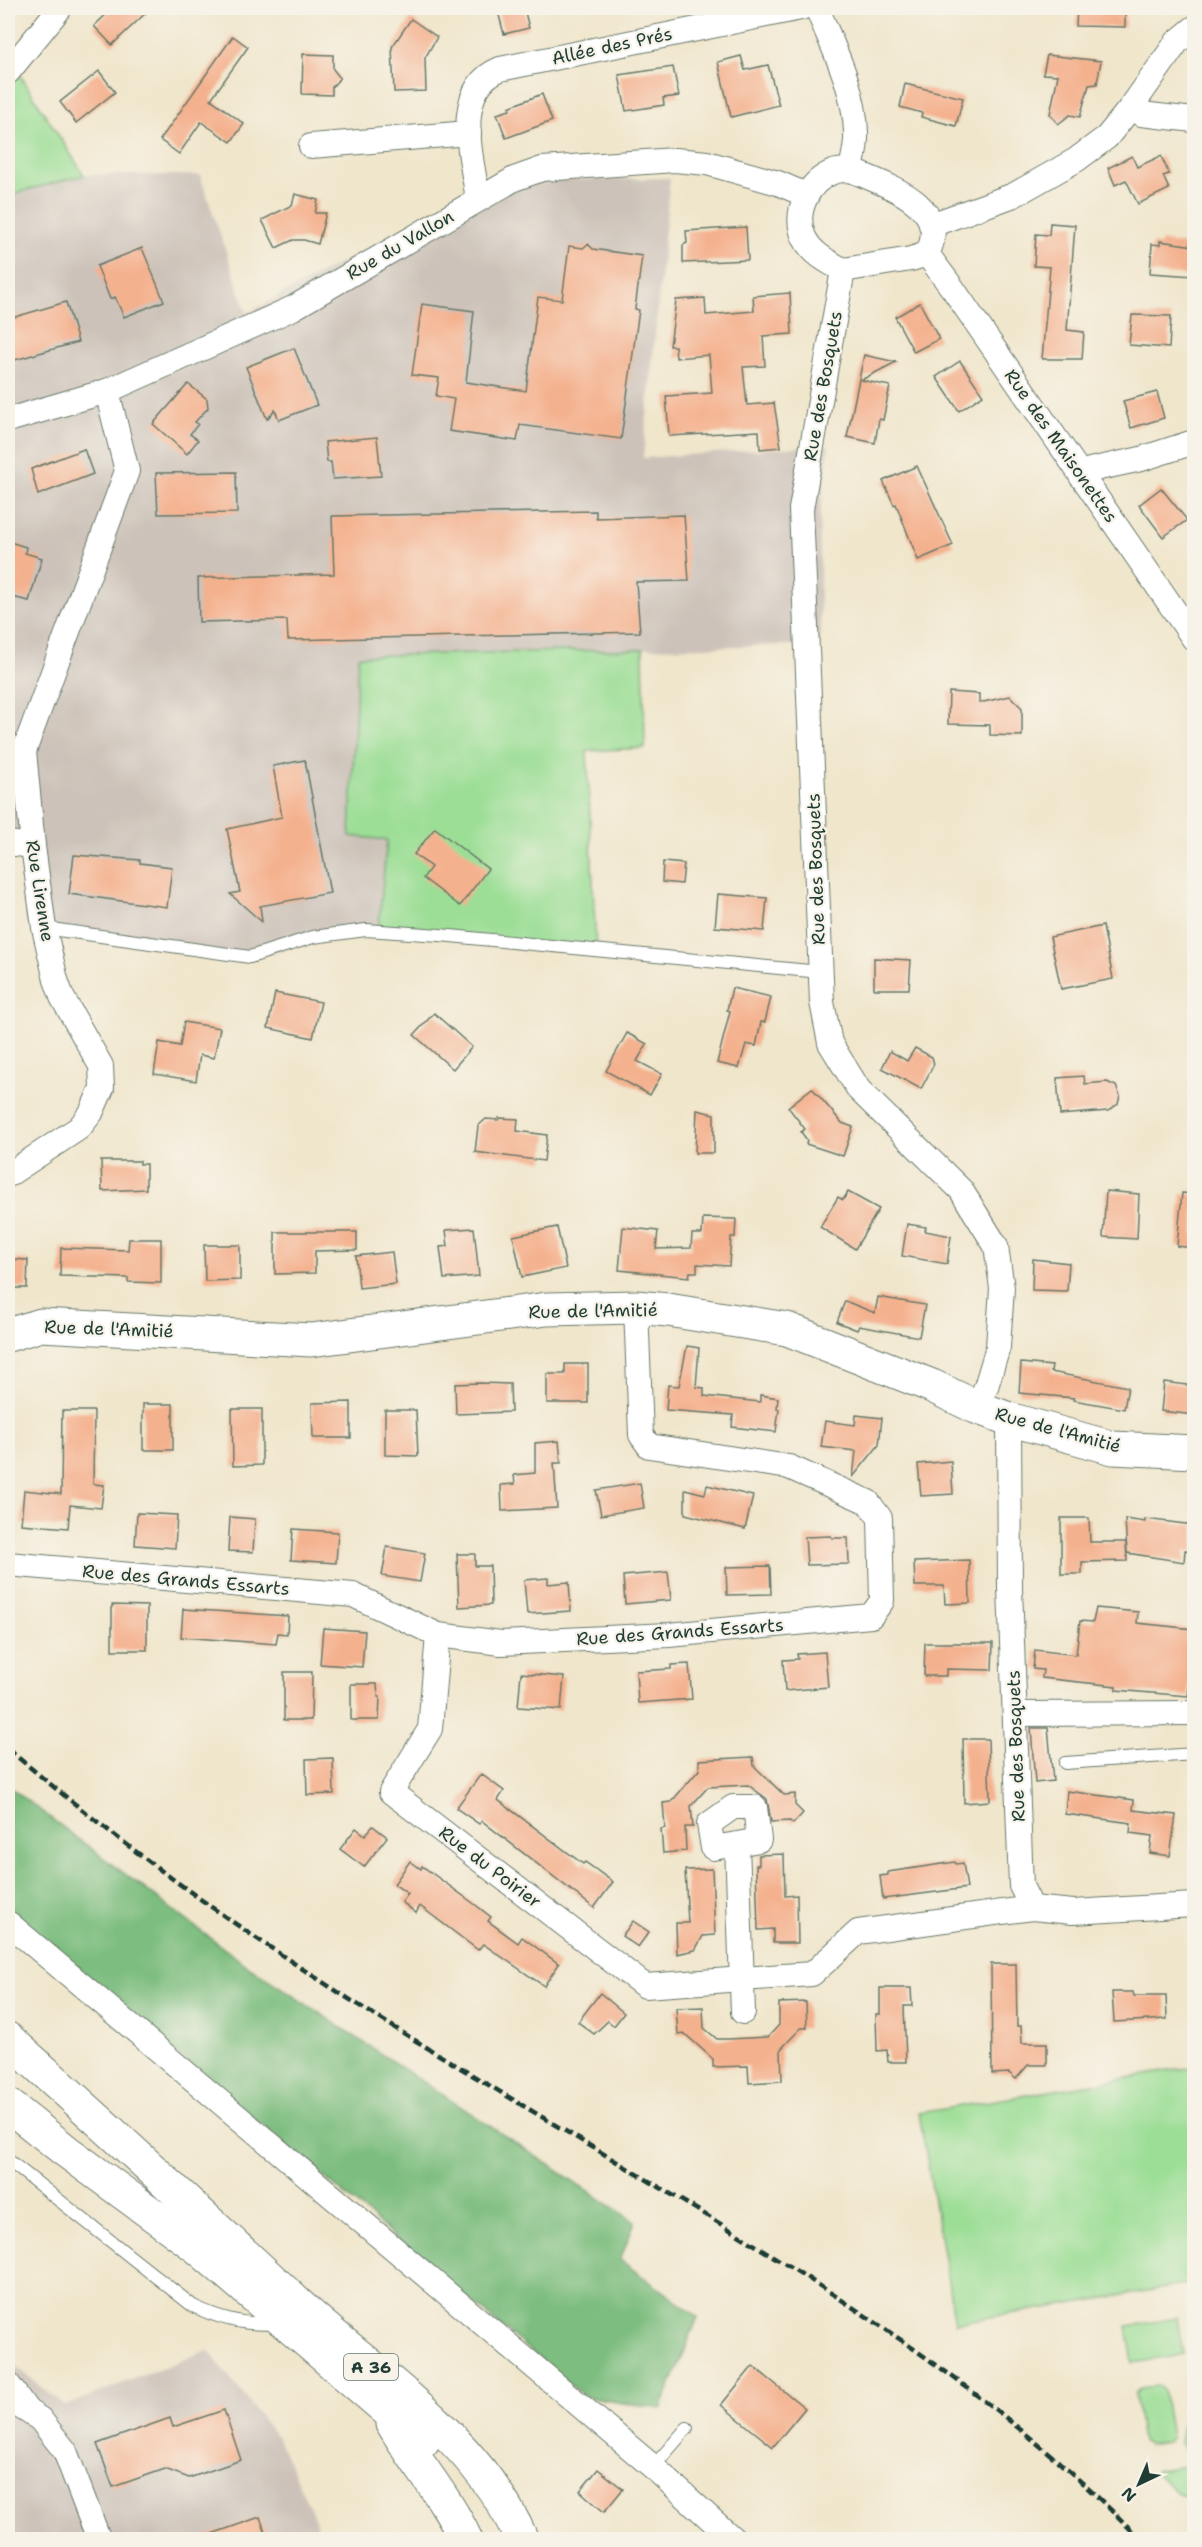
<svg xmlns="http://www.w3.org/2000/svg" width="1202" height="2547" viewBox="0 0 1202 2547" font-family="'Shantell Sans',sans-serif">
<style>
.industrial{fill:#ccc2b9}
.green{fill:#9cde96;stroke:#5e8e65;stroke-width:1.5}
.forest{fill:#7dbd7f;stroke:#4e7d5a;stroke-width:1.5}
.building{fill:#f4b18e}
.lines{fill:none;stroke-linecap:round;stroke-linejoin:round}
.lane-casing{stroke:#687869;stroke-width:14}
.street-casing{stroke:#687869;stroke-width:26}
.secondary-casing{stroke:#687869;stroke-width:35}
.highway-casing{stroke:#687869;stroke-width:35}
.lane{stroke:#fff;stroke-width:12}
.street{stroke:#fff;stroke-width:24}
.secondary{stroke:#fff;stroke-width:33}
.highway{stroke:#fff;stroke-width:33}
.rail{stroke:#1f3d34;stroke-width:4.5;stroke-dasharray:9 4.5;stroke-linecap:butt}
.labels{text-anchor:middle;dominant-baseline:central;stroke-width:4.5;stroke-linejoin:round;paint-order:stroke}
.shield{fill:#f7f3e8;stroke:#60746a;stroke-width:1.5}
.shield-label{font-size:16px;font-weight:bold;fill:#1f3d34}
.street-label{font-size:18px;fill:#1f3d34;stroke:#f7f3e8}
</style>
<rect width="100%" height="100%" fill="#f7f3e8"/>
<filter id="ink" filterUnits="userSpaceOnUse"><feTurbulence type="fractalNoise" baseFrequency=".0167" numOctaves="2"/><feDisplacementMap in="SourceGraphic" scale="12" xChannelSelector="R" yChannelSelector="G"/><feConvolveMatrix kernelMatrix="1 2 1 2 8 2 1 2 1" color-interpolation-filters="sRGB"/></filter>
<filter id="wash" filterUnits="userSpaceOnUse"><feTurbulence type="fractalNoise" baseFrequency=".008" numOctaves="4" result="noise"/><feDisplacementMap in="SourceGraphic" scale="24" xChannelSelector="R" yChannelSelector="G"/><feGaussianBlur stdDeviation="1.35" result="paint"/><feColorMatrix in="noise" values="0 0 0 0 0 0 0 0 0 0 0 0 0 0 0 0 0 1.4 0 .05"/><feComposite in="paint" operator="in"/></filter>
<g filter="url(#wash)">
<rect width="100%" height="100%" fill="#f0e6cc"/>
<!-- industrial -->
<g class="industrial">
<path d="M84,175H200L247,313L462,198L561,180L670,178L643,458L829,445L820,514V644L358,656L351,836L387,840L378,931L366,930L250,957L44,928L33,846L8,843V195Z"/>
<path d="M208,2350L278,2439L324,2539H8V2360L65,2406Z"/>
</g>
<!-- green -->
<g class="green">
<path d="M20,75L84,175L8,195V81Z"/>
<path d="M643,649L645,748L587,751L596,950L378,931L387,840L350,836L358,656Z"/>
<path d="M1194,2067V2283L955,2323L919,2113Z"/>
<path d="M1177,2318L1183,2355L1133,2363L1127,2326Z"/>
<path d="M1194,2359V2454L1186,2452L1180,2443Z"/>
<path d="M1158,2386L1163,2390L1171,2437L1167,2442L1147,2445L1142,2442L1135,2394L1140,2388Z"/>
<path d="M1194,2465V2501L1179,2493L1156,2474V2470Z"/>
</g>
<!-- forest -->
<path class="forest" d="M8,1786L242,1962L635,2222L620,2260L698,2317L661,2409L585,2397L8,1911Z"/>
<g id="blocks">
<!-- building -->
<g class="building">
<path d="M113,8H151L112,45L94,26Z"/>
<path d="M497,8H524L529,28L504,34Z"/>
<path d="M1077,8H1125V27L1076,26Z"/>
<path d="M411,19L437,37L425,58L426,91L394,92L392,47Z"/>
<path d="M233,36L248,47L211,99L244,124L231,142L201,122L179,154L160,140Z"/>
<path d="M303,54L333,55V69L340,78L332,87V95L302,94Z"/>
<path d="M1047,55L1101,61L1097,84L1089,85L1080,117L1070,115L1058,124L1050,114L1058,75L1043,74Z"/>
<path d="M741,56L745,70L768,65L779,105L731,117L718,62Z"/>
<path d="M673,67L679,96L663,98L664,105L626,111L619,75Z"/>
<path d="M99,71L115,92L76,123L60,102Z"/>
<path d="M905,84L963,98L956,126L921,117L922,113L900,107Z"/>
<path d="M542,94L552,121L506,138L497,114L510,110L509,107Z"/>
<path d="M1132,156L1137,167L1161,156L1169,174L1163,176L1169,189L1138,204L1126,180L1115,185L1108,168Z"/>
<path d="M295,194L318,200L315,213H326L318,244L304,240H293L276,248L262,220L292,205Z"/>
<path d="M1050,223L1075,225L1067,330L1084,332L1082,359H1042L1050,267L1034,266L1036,234L1049,235Z"/>
<path d="M746,227L748,260L683,263V245L687,243L686,231Z"/>
<path d="M1160,241L1194,246V276L1150,273L1152,244L1160,245Z"/>
<path d="M588,244L593,249L642,256L635,309L639,310L621,439L520,425L517,441L449,431L454,399L436,396L439,378L412,375L422,304L474,311L466,382L526,391L538,297L562,300L569,246L583,248Z"/>
<path d="M142,248L164,301L124,317L115,297L110,299L97,266Z"/>
<path d="M790,293L792,334L763,336L765,366L743,367L747,405L774,403L781,447L760,449L759,431L669,436L666,396L712,393L709,355L676,358L675,346H670L676,300L705,298L706,315L754,311L753,296Z"/>
<path d="M66,302L78,342L8,362V319Z"/>
<path d="M920,303L939,339L914,352L895,317Z"/>
<path d="M1132,315L1171,316L1169,348L1129,345Z"/>
<path d="M294,348L317,405L279,420L275,410L267,419L246,367Z"/>
<path d="M864,355L896,362L861,380L890,386L883,420L879,419L875,443L847,437Z"/>
<path d="M960,361L983,395L959,411L936,377Z"/>
<path d="M188,384L207,399L208,408L195,422L198,424L190,434L198,440L187,454L153,424Z"/>
<path d="M1157,392L1164,418L1131,428L1123,401Z"/>
<path d="M377,437L381,476L333,479L331,462H327L325,442Z"/>
<path d="M84,449L93,474L38,495L31,469Z"/>
<path d="M917,466L953,545L918,560L896,504L894,505L883,481Z"/>
<path d="M236,472L237,513L158,514L156,473Z"/>
<path d="M1161,488L1187,520L1163,537L1139,505Z"/>
<path d="M596,511V518L684,515L689,581L636,582L640,632L288,640L287,620L199,622L198,578L334,574L332,516Z"/>
<path d="M10,542L26,547L25,553L42,558L29,601L8,596V548Z"/>
<path d="M949,692L979,694V703L1010,696L1022,708V736L990,735V725L948,724Z"/>
<path d="M305,760L330,893L260,906L262,922L230,894L240,892L227,829L282,817L273,766Z"/>
<path d="M435,828L488,869L460,906L423,878L431,867L414,854Z"/>
<path d="M74,855L140,860V863L172,867L167,907L69,894Z"/>
<path d="M663,862L684,864L682,884L662,882Z"/>
<path d="M718,894L767,898L764,931L715,927Z"/>
<path d="M1103,926L1113,979L1061,989L1050,937Z"/>
<path d="M874,958L911,960L909,989H874Z"/>
<path d="M732,988L771,997L765,1022H761L756,1046L746,1044L739,1068L717,1063L730,1011L727,1010Z"/>
<path d="M275,993L321,1002L313,1038L268,1028Z"/>
<path d="M434,1013L472,1047L453,1069L414,1035Z"/>
<path d="M184,1022L220,1028L214,1058L200,1055L196,1081L154,1074L159,1042L180,1046Z"/>
<path d="M627,1033L647,1044L637,1061L662,1074L650,1095L606,1071Z"/>
<path d="M915,1048L932,1057L934,1064L921,1089L882,1068L890,1051L907,1061Z"/>
<path d="M1084,1076L1085,1084L1107,1082L1116,1086L1120,1096L1118,1104L1108,1111L1060,1115L1057,1078Z"/>
<path d="M812,1088L842,1123L853,1127L843,1156L806,1144L807,1140L801,1132L805,1129L788,1107Z"/>
<path d="M697,1110L714,1114V1153H695Z"/>
<path d="M499,1118L518,1119L517,1131L547,1135L544,1161L475,1152L478,1126L486,1119L499,1120Z"/>
<path d="M101,1161H140V1164H146V1189L102,1191Z"/>
<path d="M1106,1191L1139,1194L1137,1239L1103,1237Z"/>
<path d="M848,1192L879,1209L855,1249L820,1227L838,1197L843,1200Z"/>
<path d="M1182,1193L1194,1194V1248L1177,1246Z"/>
<path d="M703,1218L736,1219L735,1237H731L729,1266L697,1264V1272H690L689,1277L619,1270L623,1227L658,1231L656,1249L691,1248L692,1234H702Z"/>
<path d="M907,1224L926,1227L925,1231L951,1236L947,1264L902,1256Z"/>
<path d="M557,1227L566,1268L522,1277L513,1236Z"/>
<path d="M474,1228L479,1276L444,1279L440,1247L448,1246L446,1230Z"/>
<path d="M275,1232H357V1250L315,1251V1273L275,1274Z"/>
<path d="M129,1239H161V1283L128,1282V1278L60,1276L61,1248L128,1250Z"/>
<path d="M204,1245H240V1280L205,1281Z"/>
<path d="M392,1252L396,1284L359,1288L356,1256Z"/>
<path d="M8,1259L28,1260L27,1288H8Z"/>
<path d="M1033,1259L1069,1263L1067,1291L1032,1290Z"/>
<path d="M878,1297L925,1305L919,1337L859,1326L857,1330L837,1322L845,1301L875,1313Z"/>
<path d="M687,1346L699,1348L696,1387L704,1388V1396L760,1402V1395L778,1398L777,1409H779L776,1432L732,1427L733,1415L666,1410L668,1385L679,1386Z"/>
<path d="M1021,1363L1052,1366L1051,1372L1128,1387L1124,1409L1073,1400L1074,1398L1019,1393Z"/>
<path d="M565,1364H588V1403H547V1374H565Z"/>
<path d="M1164,1382L1194,1386V1415L1161,1411Z"/>
<path d="M480,1383L510,1384L511,1412L456,1414L455,1384Z"/>
<path d="M351,1402V1438H313L312,1403Z"/>
<rect x="143" y="1404" width="30" height="46"/>
<path d="M232,1409H262V1465L233,1466Z"/>
<path d="M385,1410H416L418,1456L385,1455Z"/>
<path d="M62,1411H94L93,1484L104,1485L101,1508L70,1505L68,1528L21,1524L24,1490L61,1494Z"/>
<path d="M856,1415L882,1418L879,1445L853,1477L856,1451L821,1447L825,1421L855,1425Z"/>
<path d="M559,1441L561,1463H554L557,1508L502,1511L501,1485L515,1484L514,1475L535,1473V1443Z"/>
<path d="M951,1461L953,1494L921,1496L918,1464Z"/>
<path d="M640,1483L644,1508L601,1515L596,1490Z"/>
<path d="M707,1485L753,1496L745,1529L685,1514V1489L705,1494Z"/>
<path d="M137,1513L177,1515L175,1548L135,1545Z"/>
<path d="M230,1517L255,1519L253,1552L228,1551Z"/>
<path d="M1061,1518H1089L1090,1542H1126L1127,1561L1082,1562V1574H1061Z"/>
<path d="M1125,1519L1145,1522V1519L1194,1525V1551L1185,1550L1184,1562L1127,1553Z"/>
<path d="M293,1529L338,1532L336,1563L291,1560Z"/>
<path d="M831,1536L832,1538H848L849,1564L807,1565L805,1537Z"/>
<path d="M387,1547L425,1553L420,1582L382,1576Z"/>
<path d="M457,1554H475V1566H490L491,1605L459,1607Z"/>
<path d="M969,1560L970,1603L945,1604L944,1586H915L914,1562Z"/>
<path d="M770,1566L771,1594L727,1595L726,1567Z"/>
<path d="M668,1572L671,1600L625,1604L623,1576Z"/>
<path d="M548,1578V1584L569,1582L571,1611L527,1614L524,1580Z"/>
<path d="M112,1605L147,1606V1650H112Z"/>
<path d="M1096,1608L1138,1612L1137,1623L1194,1629V1670H1191L1188,1696L1116,1690V1686L1042,1678L1043,1670L1033,1669L1035,1650L1076,1655L1080,1621L1093,1622Z"/>
<path d="M183,1609L288,1616L287,1634L278,1633L276,1644L181,1637Z"/>
<path d="M323,1628L365,1631L362,1667L320,1664Z"/>
<path d="M925,1643H993L992,1670L946,1669V1676H924Z"/>
<path d="M825,1652L828,1687L785,1691L783,1660L798,1659L797,1654Z"/>
<path d="M689,1664L692,1699L638,1703L636,1671L671,1669V1665Z"/>
<path d="M284,1672H312L311,1720H284Z"/>
<path d="M521,1673L564,1677L561,1710L518,1707Z"/>
<path d="M351,1684H377L378,1697H380L379,1720H351Z"/>
<path d="M1031,1728H1048L1053,1781L1035,1783Z"/>
<path d="M963,1739H988L990,1801L964,1803Z"/>
<path d="M753,1757L754,1766L784,1795L795,1794V1805L803,1813L793,1824L790,1821L771,1822L767,1799L748,1785L708,1787L691,1806L693,1827H685L686,1851L663,1853L661,1829L665,1828L663,1803L671,1802L699,1770V1760Z"/>
<path d="M333,1758L334,1794L307,1795L306,1759Z"/>
<path d="M481,1774L504,1791L498,1800L583,1864L585,1862L613,1882L594,1908L482,1821L479,1824L456,1808Z"/>
<path d="M1067,1791L1134,1800L1133,1810L1176,1815L1170,1856L1150,1853L1152,1836L1130,1833L1131,1823L1065,1814Z"/>
<path d="M373,1826L387,1837L364,1867L340,1849L356,1828L365,1835Z"/>
<path d="M784,1854L785,1896L797,1895L798,1943H773V1929L758,1930L756,1865H759V1855Z"/>
<path d="M410,1861L421,1869L422,1866L473,1903L491,1917L488,1921L518,1943L522,1937L559,1964L544,1986L483,1944L478,1950L420,1906L416,1913L402,1902L408,1894L394,1884Z"/>
<path d="M955,1862L956,1864L963,1863L967,1888L883,1899L880,1876L888,1875V1872Z"/>
<path d="M712,1869L715,1935L703,1936L695,1950L677,1954L676,1923H688L685,1870Z"/>
<path d="M633,1921L649,1932L638,1947L622,1936Z"/>
<path d="M991,1964H1016L1017,2026H1021L1022,2043H1047V2065H1028L1016,2079L1009,2073L992,2074Z"/>
<path d="M880,1988H911L912,2006H904L906,2062H888L887,2050L877,2051L876,2014H880Z"/>
<path d="M1112,1992H1133L1134,1996H1166L1167,2019L1114,2022Z"/>
<path d="M600,1993L624,2013L614,2026L608,2021L594,2034L578,2022Z"/>
<path d="M806,2002L807,2028H801L781,2049L782,2081L749,2083L748,2066L713,2067V2059L685,2034L678,2035L676,2008L703,2007L704,2028L717,2039H728L768,2037L779,2025V2003Z"/>
<path d="M753,2366L805,2408L773,2447L721,2405Z"/>
<path d="M224,2410L241,2460L189,2478L165,2469L113,2487L97,2444L170,2418L173,2427Z"/>
<path d="M598,2469L623,2489L604,2512L580,2491Z"/>
<path d="M260,2517L268,2540H203V2537Z"/>
</g>
</g>
</g>
<g filter="url(#ink)">
<use href="#blocks" fill-opacity="0" stroke="#687869" stroke-width="1.5"/>
<g class="lines">
<defs>
<g id="lane">
<path d="M44,928L250,957L313,937L366,930L440,935L820,972"/>
<path d="M1065,1763L1194,1754"/>
<path d="M8,2160L193,2306C220,2319 247,2326 276,2323"/>
<path d="M8,2374L32,2407"/>
<path d="M653,2467L687,2428"/>
</g>
<g id="street">
<path d="M817,8C833,48 855,88 856,133C857,145 853,158 851,170"/>
<path d="M8,72L60,8"/>
<path d="M1132,106L1141,114L1194,120"/>
<path d="M311,146L469,133"/>
<path d="M851,170C885,185 953,205 927,254L911,259L843,270C828,262 811,253 804,237C793,213 808,181 833,172C838,170 846,170 851,170Z"/>
<path d="M478,199C472,159 451,89 500,69L801,8"/>
<path d="M931,225L1014,195L1076,160L1107,137L1132,106L1177,42L1194,28"/>
<path d="M927,254L953,289L1194,639"/>
<path d="M843,270L801,509L822,1002L830,1043L859,1090L961,1190L996,1246L1002,1288L998,1347L986,1387L976,1407"/>
<path d="M8,420L107,391L293,308L514,179L542,169L675,160L707,163L778,183L806,195"/>
<path d="M1081,476L1090,470L1141,459L1194,442"/>
<path d="M8,843L33,846"/>
<path d="M8,1175L79,1128L91,1113L102,1088L101,1066L62,997L56,980L44,928L33,846L24,751L127,471L107,391"/>
<path d="M1009,1419L1010,1588L1021,1886L1032,1908L1073,1912L1194,1905"/>
<path d="M8,1564L353,1595L438,1635L501,1643L669,1635L871,1616L882,1601L880,1518L868,1502L789,1467L649,1446L641,1435L636,1307"/>
<path d="M438,1635L430,1729L391,1792L645,1986L812,1974L858,1932L1032,1908"/>
<path d="M1016,1714L1194,1713"/>
<path d="M737,1844L713,1848L709,1824L733,1807H755L759,1840L737,1844L743,2012"/>
<path d="M8,1923L653,2467L734,2540"/>
<path d="M8,2399L40,2419L65,2451L99,2540"/>
</g>
<path id="secondary" d="M8,1335L41,1325L311,1340L547,1309L636,1307L668,1310L787,1329L932,1386L976,1407L1009,1419L1113,1448L1194,1452"/>
<g id="highway">
<path d="M8,2039C106,2126 202,2215 299,2305C378,2377 478,2438 522,2540"/>
<path d="M8,2105L66,2151L197,2247L423,2441"/>
<path d="M393,2424C416,2464 447,2498 466,2540"/>
</g>
</defs>
<!-- lane casing -->
<use href="#lane" class="lane-casing"/>
<!-- street casing -->
<use href="#street" class="street-casing"/>
<!-- secondary casing -->
<use href="#secondary" class="secondary-casing"/>
<!-- highway casing -->
<use href="#highway" class="highway-casing"/>
<!-- lane -->
<use href="#lane" class="lane"/>
<!-- street -->
<use href="#street" class="street"/>
<!-- secondary -->
<use href="#secondary" class="secondary"/>
<!-- highway -->
<use href="#highway" class="highway"/>
<!-- rail -->
<path class="rail" d="M8,1749C97,1824 189,1894 286,1958C373,2016 462,2069 552,2123C758,2247 972,2365 1141,2540"/>
</g>
</g>
<g class="labels">
<!-- shield labels -->
<rect class="shield" x="344" y="2354" width="54" height="26" rx="4.5"/>
<g class="shield-label">
<text x="371" y="2367">A 36</text>
</g>
<!-- street labels -->
<g class="street-label">
<text transform="translate(612 46) rotate(-12)">Allée des Prés</text>
<text transform="translate(400 245) rotate(-30)">Rue du Vallon</text>
<text transform="translate(823 386) rotate(-80)">Rue des Bosquets</text>
<text transform="translate(1061 446) rotate(55)">Rue des Maisonettes</text>
<text transform="translate(816 869) rotate(-92)">Rue des Bosquets</text>
<text transform="translate(40 891) rotate(81)">Rue Lirenne</text>
<text transform="translate(593 1311) rotate(-1)">Rue de l'Amitié</text>
<text transform="translate(109 1329) rotate(2)">Rue de l'Amitié</text>
<text transform="translate(1058 1430) rotate(15)">Rue de l'Amitié</text>
<text transform="translate(186 1580) rotate(5)">Rue des Grands Essarts</text>
<text transform="translate(680 1632) rotate(-4)">Rue des Grands Essarts</text>
<text transform="translate(1016 1746) rotate(-92)">Rue des Bosquets</text>
<text transform="translate(490 1867) rotate(37)">Rue du Poirier</text>
</g>
</g>
<!-- margin -->
<rect width="1202" height="2547" fill="none" stroke="#f7f3e8" stroke-width="30"/>
<!-- north arrow -->
<g transform="translate(1139 2484) rotate(224)" stroke="#f7f3e8" stroke-width="4.5" paint-order="stroke">
<path d="M0-4.5L10 22L0 15L-10 22Z" fill="#1f3d34"/>
<text y="-9" font-size="16" font-weight="bold" text-anchor="middle" fill="#1f3d34">N</text>
</g>
</svg>
